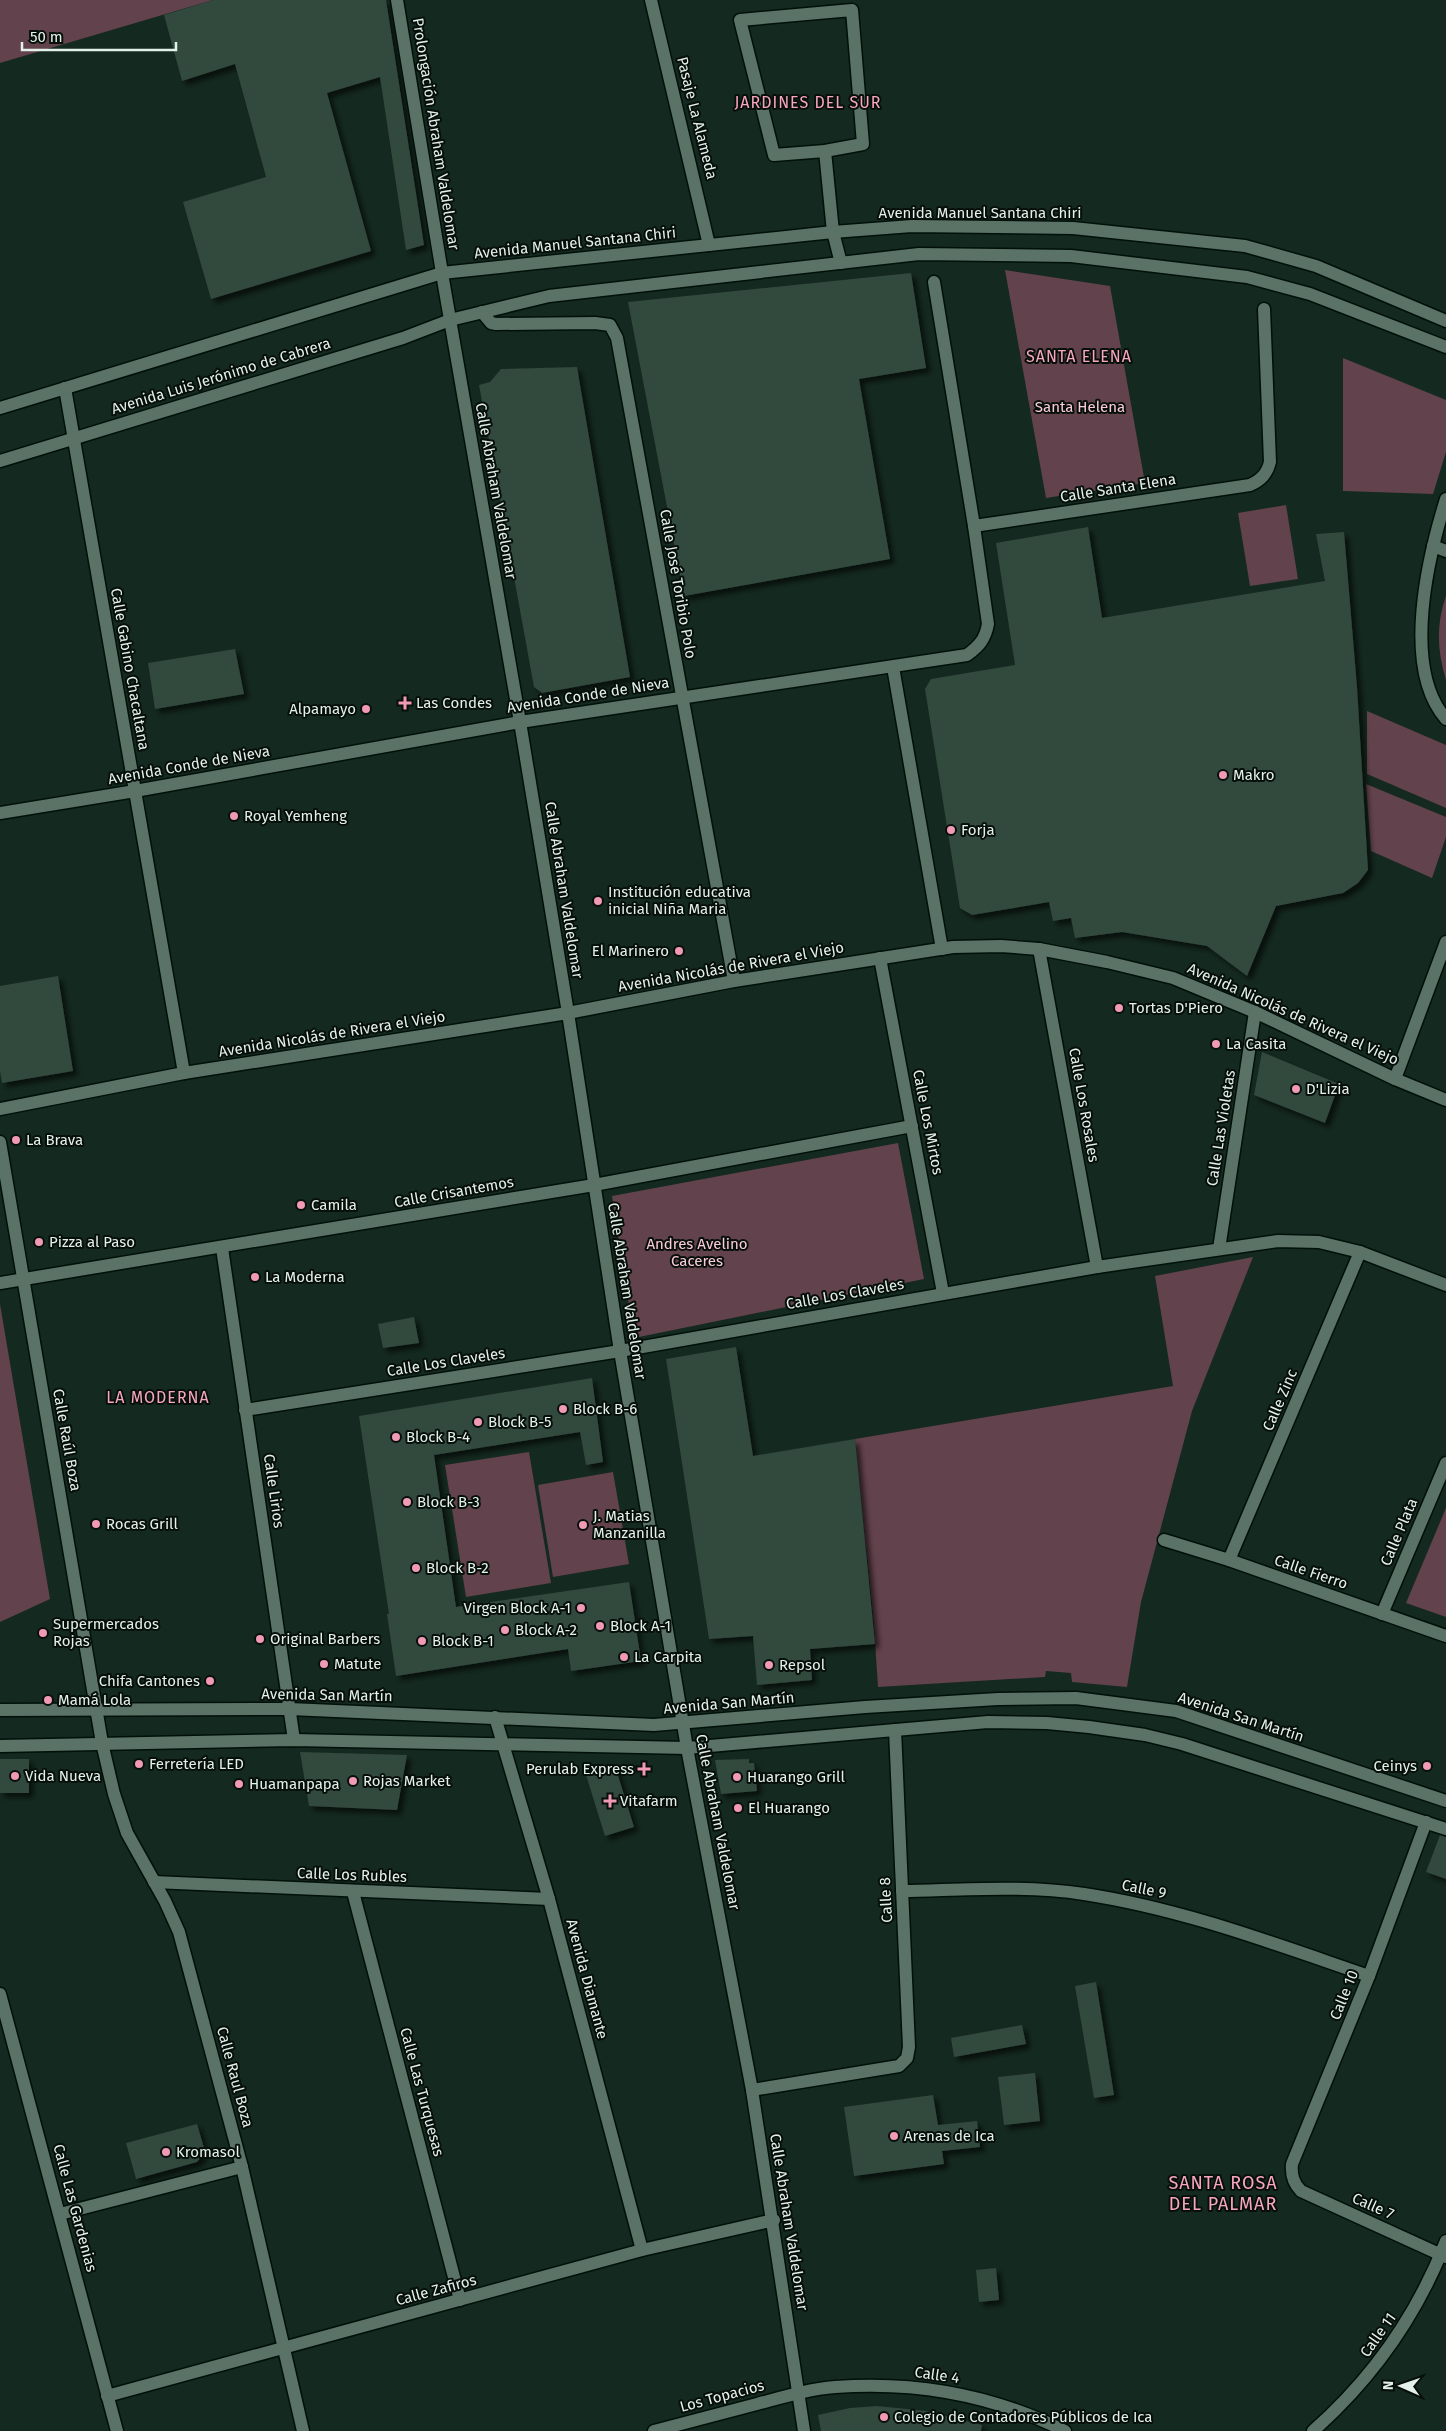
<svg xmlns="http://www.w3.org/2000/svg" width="1446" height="2431" viewBox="0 0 1446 2431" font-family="'Fira Sans',sans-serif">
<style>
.green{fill:#62424c}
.building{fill:#33483d;filter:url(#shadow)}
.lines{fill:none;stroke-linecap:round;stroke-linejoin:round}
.street-casing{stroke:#011109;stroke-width:15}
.secondary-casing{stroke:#011109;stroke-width:15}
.street{stroke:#5b7266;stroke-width:12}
.secondary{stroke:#5b7266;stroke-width:12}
.poi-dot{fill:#f09ab4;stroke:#070f0b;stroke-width:2}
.labels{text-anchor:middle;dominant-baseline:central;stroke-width:4;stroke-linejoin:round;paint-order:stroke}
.street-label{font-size:15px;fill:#e4f1ea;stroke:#070f0b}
.park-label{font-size:15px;fill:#fccbd9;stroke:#070f0b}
.poi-label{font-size:15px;fill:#e4f1ea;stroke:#070f0b;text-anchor:start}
.neighbourhood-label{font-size:16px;letter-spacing:1px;fill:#f8a6bf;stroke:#070f0b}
.quarter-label{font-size:18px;letter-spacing:1px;fill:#f8a6bf;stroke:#070f0b}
</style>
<defs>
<filter id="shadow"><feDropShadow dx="4.5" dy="4.5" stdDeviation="2.5" flood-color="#0009"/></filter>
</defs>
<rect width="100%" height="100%" fill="#14291f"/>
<!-- green -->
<g class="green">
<path d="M0,0H213L0,63Z"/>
<path d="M1005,270L1110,286L1145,483L1046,498Z"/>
<path d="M1343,358L1446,400V452L1433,494L1343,491Z"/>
<path d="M1286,505L1298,579L1250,586L1238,513Z"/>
<path d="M1446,596V680C1437,651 1436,624 1446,596Z"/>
<path d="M1367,711L1446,745V808L1367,774Z"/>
<path d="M1366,784L1446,817V837L1432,878L1371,851Z"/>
<path d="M898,1143L924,1279L634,1338L612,1196Z"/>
<path d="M1253,1257L1192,1411L1141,1602L1127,1687L1072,1682L1071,1673L1046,1671L1045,1677L878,1687L874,1626L855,1439L1173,1386L1155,1276Z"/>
<path d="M0,1304L50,1599L0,1622Z"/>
<path d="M529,1452L551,1583L466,1597L445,1465Z"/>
<path d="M613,1472L629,1564L553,1577L538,1485Z"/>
<path d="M1446,1508V1617L1406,1603Z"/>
</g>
<!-- building -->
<g class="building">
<path d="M213,0H386L424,245L406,250L380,77L327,93L371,251L211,299L183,202L266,177L235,64L182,81L164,15Z"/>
<path d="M911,273L926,368L859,379L890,559L684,596L628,302Z"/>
<path d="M577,367L630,677L542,693L534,687L479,385L490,382L501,369Z"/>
<path d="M1088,527L1102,618L1325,581L1316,534L1344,532L1357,687L1368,870L1358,883L1343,893L1276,906L1247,976L1207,946L1122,932L1075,938L1071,918L1053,921L1049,902L972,915L960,908L925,689L931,679L1015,665L996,543Z"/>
<path d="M235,649L244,694L155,709L148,663Z"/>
<path d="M58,976L73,1071L2,1083L0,1071V986Z"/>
<path d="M1262,1052L1339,1084L1325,1123L1254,1095Z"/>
<path d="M414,1317L419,1343L383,1348L378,1324Z"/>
<path d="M736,1347L753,1456L855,1439L875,1644L810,1649L812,1680L757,1685L753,1636L709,1639L666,1359Z"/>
<path d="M592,1378L603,1462L586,1465L580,1432L434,1455L456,1607L629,1582L641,1661L571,1671L568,1649L396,1676L387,1614H389L359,1416Z"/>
<path d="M300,1752L407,1755L397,1810L309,1806Z"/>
<rect x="0" y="1759" width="29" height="34"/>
<path d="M749,1759V1763H754L757,1791L721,1794L715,1760Z"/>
<path d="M615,1766L634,1827L605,1836L586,1775Z"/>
<path d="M1440,1835L1446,1837V1879L1426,1872Z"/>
<path d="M1096,1982L1114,2095L1094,2098L1075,1986Z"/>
<path d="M1022,2025L1026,2044L954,2057L951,2038Z"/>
<path d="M1035,2073L1040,2121L1004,2125L998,2077Z"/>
<path d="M933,2095L938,2125L977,2121L980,2147L942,2151L944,2164L854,2176L844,2107Z"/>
<path d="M197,2124L204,2148L202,2156L197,2162L136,2179L126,2143Z"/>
<path d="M996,2268L999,2300L979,2302L976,2270Z"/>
<path d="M877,2406L926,2411L982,2425L981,2431H821L818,2415L850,2408Z"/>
</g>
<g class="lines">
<defs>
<g id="street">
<path d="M397,0L444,285L520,722L568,1013L620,1351L687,1748L752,2090L804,2431"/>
<path d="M651,0L709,245"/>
<path d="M852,10L863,144L825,151L774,155L740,20Z"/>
<path d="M825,151L833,232L841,263"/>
<path d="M482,312L491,323L496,324L595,323L610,325L617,338L734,981"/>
<path d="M65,388L184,1073"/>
<path d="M1446,499C1428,557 1401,668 1446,719"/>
<path d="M974,526L1250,485C1261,480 1267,474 1270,462L1264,309"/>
<path d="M1433,546L1446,551"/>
<path d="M893,667L942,949"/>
<path d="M0,813L135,791L520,722L967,655C979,646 985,640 988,624L974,526L934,282"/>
<path d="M1039,949L1097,1267"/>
<path d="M880,958L943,1293"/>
<path d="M1395,1079L1446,942"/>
<path d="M0,1109L184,1073L568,1013L734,981L953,947L1001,946L1039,949L1107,962L1173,978L1255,1012L1395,1079L1446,1100"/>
<path d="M0,1142L102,1743L114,1794L127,1833L165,1901L179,1932L242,2167L303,2431"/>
<path d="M222,1248L294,1740"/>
<path d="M1219,1249L1255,1012"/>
<path d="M0,1283L594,1185L912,1126"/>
<path d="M245,1410L620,1351L1097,1267L1278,1241L1319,1242L1360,1252L1446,1285"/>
<path d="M1164,1540L1229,1560L1446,1636"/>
<path d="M1229,1560L1360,1252"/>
<path d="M1382,1614L1446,1463"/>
<path d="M495,1717L549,1899L642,2250"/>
<path d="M1426,1822L1369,1976L1292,2164C1291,2175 1293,2183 1301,2191L1446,2257"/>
<path d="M154,1882L549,1899"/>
<path d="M902,1891C962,1890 1025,1885 1084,1894C1183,1909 1275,1944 1369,1976"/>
<path d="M353,1892L460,2300"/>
<path d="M0,1994L117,2431"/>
<path d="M752,2090L899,2066L907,2058L909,2047L895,1730"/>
<path d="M60,2214L242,2167"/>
<path d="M107,2396L642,2250L774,2220"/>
<path d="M654,2431C688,2422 723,2413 757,2404C783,2397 809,2389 835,2387C915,2381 993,2395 1065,2431"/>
<path d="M1313,2431C1372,2379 1417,2315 1446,2241"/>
</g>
<g id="secondary">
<path d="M0,408L442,273L833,232L912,226L1073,228L1245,246L1316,266L1446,321"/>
<path d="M0,461L403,338L450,320L549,296L919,254L1071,256L1247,277L1310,294L1446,347"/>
<path d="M0,1710L290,1709L654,1725L865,1707L998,1699L1076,1698L1176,1711L1446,1801"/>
<path d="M0,1746L294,1740L687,1748L988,1722L1047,1723L1089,1727L1145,1735L1182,1744L1446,1829"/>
</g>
</defs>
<!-- street casing -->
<use href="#street" class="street-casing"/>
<!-- secondary casing -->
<use href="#secondary" class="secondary-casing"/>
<!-- street -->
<use href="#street" class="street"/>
<!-- secondary -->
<use href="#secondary" class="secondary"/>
</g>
<!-- markers -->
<g class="poi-dot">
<path d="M402.5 695.5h5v5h5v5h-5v5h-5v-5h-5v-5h5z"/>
<circle cx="366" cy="709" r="5"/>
<circle cx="1223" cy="775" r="5"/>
<circle cx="234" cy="816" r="5"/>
<circle cx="951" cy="830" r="5"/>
<circle cx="598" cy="901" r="5"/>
<circle cx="679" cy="951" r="5"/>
<circle cx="1119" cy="1008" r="5"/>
<circle cx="1216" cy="1044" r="5"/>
<circle cx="1296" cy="1089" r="5"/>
<circle cx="16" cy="1140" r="5"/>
<circle cx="301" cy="1205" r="5"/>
<circle cx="39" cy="1242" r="5"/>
<circle cx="255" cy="1277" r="5"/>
<circle cx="563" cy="1409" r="5"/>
<circle cx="478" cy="1422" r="5"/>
<circle cx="396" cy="1437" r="5"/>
<circle cx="407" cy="1502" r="5"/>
<circle cx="96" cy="1524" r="5"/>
<circle cx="583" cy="1525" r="5"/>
<circle cx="416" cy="1568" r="5"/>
<circle cx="581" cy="1608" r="5"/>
<circle cx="600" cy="1626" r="5"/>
<circle cx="505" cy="1630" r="5"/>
<circle cx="43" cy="1633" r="5"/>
<circle cx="260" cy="1639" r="5"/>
<circle cx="422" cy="1641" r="5"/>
<circle cx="624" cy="1657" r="5"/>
<circle cx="324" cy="1664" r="5"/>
<circle cx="769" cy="1665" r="5"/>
<circle cx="210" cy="1681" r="5"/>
<circle cx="48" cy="1700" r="5"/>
<circle cx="139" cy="1764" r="5"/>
<circle cx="1427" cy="1766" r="5"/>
<path d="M641.5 1761.5h5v5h5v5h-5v5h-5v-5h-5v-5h5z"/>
<circle cx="15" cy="1776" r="5"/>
<circle cx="737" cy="1777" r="5"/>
<circle cx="353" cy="1781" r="5"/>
<circle cx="239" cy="1784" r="5"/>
<path d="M607.5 1793.5h5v5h5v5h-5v5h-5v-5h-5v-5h5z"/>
<circle cx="738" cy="1808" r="5"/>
<circle cx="894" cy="2136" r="5"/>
<circle cx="166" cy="2152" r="5"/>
<circle cx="884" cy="2417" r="5"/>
</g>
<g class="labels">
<!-- street labels -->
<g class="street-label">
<text transform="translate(697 118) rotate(76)">Pasaje La Alameda</text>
<text transform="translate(436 134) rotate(81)">Prolongación Abraham Valdelomar</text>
<text x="980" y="213">Avenida Manuel Santana Chiri</text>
<text transform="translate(575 243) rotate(-6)">Avenida Manuel Santana Chiri</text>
<text transform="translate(221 376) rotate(-17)">Avenida Luis Jerónimo de Cabrera</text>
<text transform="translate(1118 488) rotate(-9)">Calle Santa Elena</text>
<text transform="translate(496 491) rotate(80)">Calle Abraham Valdelomar</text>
<text transform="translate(678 584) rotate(80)">Calle José Toribio Polo</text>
<text transform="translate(130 669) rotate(80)">Calle Gabino Chacaltana</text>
<text transform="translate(588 695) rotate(-9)">Avenida Conde de Nieva</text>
<text transform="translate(189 765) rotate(-10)">Avenida Conde de Nieva</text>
<text transform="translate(564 890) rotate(81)">Calle Abraham Valdelomar</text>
<text transform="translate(731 967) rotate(-10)">Avenida Nicolás de Rivera el Viejo</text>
<text transform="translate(1293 1014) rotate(24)">Avenida Nicolás de Rivera el Viejo</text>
<text transform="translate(332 1034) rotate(-9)">Avenida Nicolás de Rivera el Viejo</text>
<text transform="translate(1084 1105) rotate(80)">Calle Los Rosales</text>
<text transform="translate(928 1122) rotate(79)">Calle Los Mirtos</text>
<text transform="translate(1221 1128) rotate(-81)">Calle Las Violetas</text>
<text transform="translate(454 1192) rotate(-10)">Calle Crisantemos</text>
<text transform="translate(627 1291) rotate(81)">Calle Abraham Valdelomar</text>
<text transform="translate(845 1294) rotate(-10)">Calle Los Claveles</text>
<text transform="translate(446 1362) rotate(-9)">Calle Los Claveles</text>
<text transform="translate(1280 1400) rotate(-67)">Calle Zinc</text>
<text transform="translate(67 1440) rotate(80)">Calle Raúl Boza</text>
<text transform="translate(274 1491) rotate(82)">Calle Lirios</text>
<text transform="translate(1399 1532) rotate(-67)">Calle Plata</text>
<text transform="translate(1311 1572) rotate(19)">Calle Fierro</text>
<text transform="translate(327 1695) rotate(1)">Avenida San Martín</text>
<text transform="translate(729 1703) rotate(-5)">Avenida San Martín</text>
<text transform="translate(1241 1717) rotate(18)">Avenida San Martín</text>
<text transform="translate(718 1822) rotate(79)">Calle Abraham Valdelomar</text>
<text transform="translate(352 1875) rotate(2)">Calle Los Rubles</text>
<text transform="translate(1144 1889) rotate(11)">Calle 9</text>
<text transform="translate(886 1900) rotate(-93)">Calle 8</text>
<text transform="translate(587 1979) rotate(75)">Avenida Diamante</text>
<text transform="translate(1344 1995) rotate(-68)">Calle 10</text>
<text transform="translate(235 2077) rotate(75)">Calle Raul Boza</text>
<text transform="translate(422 2092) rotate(75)">Calle Las Turquesas</text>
<text transform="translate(1373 2206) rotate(24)">Calle 7</text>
<text transform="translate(75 2208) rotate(75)">Calle Las Gardenias</text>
<text transform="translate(789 2222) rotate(81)">Calle Abraham Valdelomar</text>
<text transform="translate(436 2290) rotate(-15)">Calle Zafiros</text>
<text transform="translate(1378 2335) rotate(-55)">Calle 11</text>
<text transform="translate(937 2375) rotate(8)">Calle 4</text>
<text transform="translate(722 2396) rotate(-15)">Los Topacios</text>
</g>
<!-- park labels -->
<g class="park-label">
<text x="1080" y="407">Santa Helena</text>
<text x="697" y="1244">Andres Avelino<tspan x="697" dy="17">Caceres</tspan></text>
</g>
<!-- poi labels -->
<g class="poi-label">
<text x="416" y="703">Las Condes</text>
<text x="356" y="709" text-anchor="end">Alpamayo</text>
<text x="1233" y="775">Makro</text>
<text x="244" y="816">Royal Yemheng</text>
<text x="961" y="830">Forja</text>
<text x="608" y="892">Institución educativa<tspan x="608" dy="17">inicial Niña Maria</tspan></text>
<text x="669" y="951" text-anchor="end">El Marinero</text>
<text x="1129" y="1008">Tortas D'Piero</text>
<text x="1226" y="1044">La Casita</text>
<text x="1306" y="1089">D'Lizia</text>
<text x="26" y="1140">La Brava</text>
<text x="311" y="1205">Camila</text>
<text x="49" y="1242">Pizza al Paso</text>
<text x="265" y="1277">La Moderna</text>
<text x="573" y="1409">Block B-6</text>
<text x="488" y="1422">Block B-5</text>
<text x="406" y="1437">Block B-4</text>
<text x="417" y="1502">Block B-3</text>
<text x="593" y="1516">J. Matias<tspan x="593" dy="17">Manzanilla</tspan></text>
<text x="106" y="1524">Rocas Grill</text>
<text x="426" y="1568">Block B-2</text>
<text x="571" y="1608" text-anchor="end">Virgen Block A-1</text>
<text x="53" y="1624">Supermercados<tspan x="53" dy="17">Rojas</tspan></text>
<text x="610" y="1626">Block A-1</text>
<text x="515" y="1630">Block A-2</text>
<text x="270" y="1639">Original Barbers</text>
<text x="432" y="1641">Block B-1</text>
<text x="634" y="1657">La Carpita</text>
<text x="334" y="1664">Matute</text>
<text x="779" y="1665">Repsol</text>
<text x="200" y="1681" text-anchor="end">Chifa Cantones</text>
<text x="58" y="1700">Mamá Lola</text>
<text x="149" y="1764">Ferretería LED</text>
<text x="1417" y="1766" text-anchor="end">Ceinys</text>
<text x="634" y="1769" text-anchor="end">Perulab Express</text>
<text x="25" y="1776">Vida Nueva</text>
<text x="747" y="1777">Huarango Grill</text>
<text x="363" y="1781">Rojas Market</text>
<text x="249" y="1784">Huamanpapa</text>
<text x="620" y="1801">Vitafarm</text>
<text x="748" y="1808">El Huarango</text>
<text x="904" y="2136">Arenas de Ica</text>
<text x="176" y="2152">Kromasol</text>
<text x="894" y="2417">Colegio de Contadores Públicos de Ica</text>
</g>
<!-- neighbourhood labels -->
<g class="neighbourhood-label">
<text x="808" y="102">JARDINES DEL SUR</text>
<text x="1079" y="356">SANTA ELENA</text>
<text x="158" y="1397">LA MODERNA</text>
</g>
<!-- quarter labels -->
<g class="quarter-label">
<text x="1223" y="2183">SANTA ROSA<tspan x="1223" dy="21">DEL PALMAR</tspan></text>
</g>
</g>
<!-- north arrow -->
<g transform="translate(1401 2386) rotate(272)" stroke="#070f0b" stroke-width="4" paint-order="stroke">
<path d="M0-4L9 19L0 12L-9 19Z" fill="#e4f1ea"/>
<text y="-8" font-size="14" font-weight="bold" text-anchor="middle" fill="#e4f1ea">N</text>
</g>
<!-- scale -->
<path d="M22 42v8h154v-8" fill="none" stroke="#e4f1ea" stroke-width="2.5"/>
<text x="30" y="42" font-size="15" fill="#e4f1ea" stroke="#070f0b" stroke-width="4" paint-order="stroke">50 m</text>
</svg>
